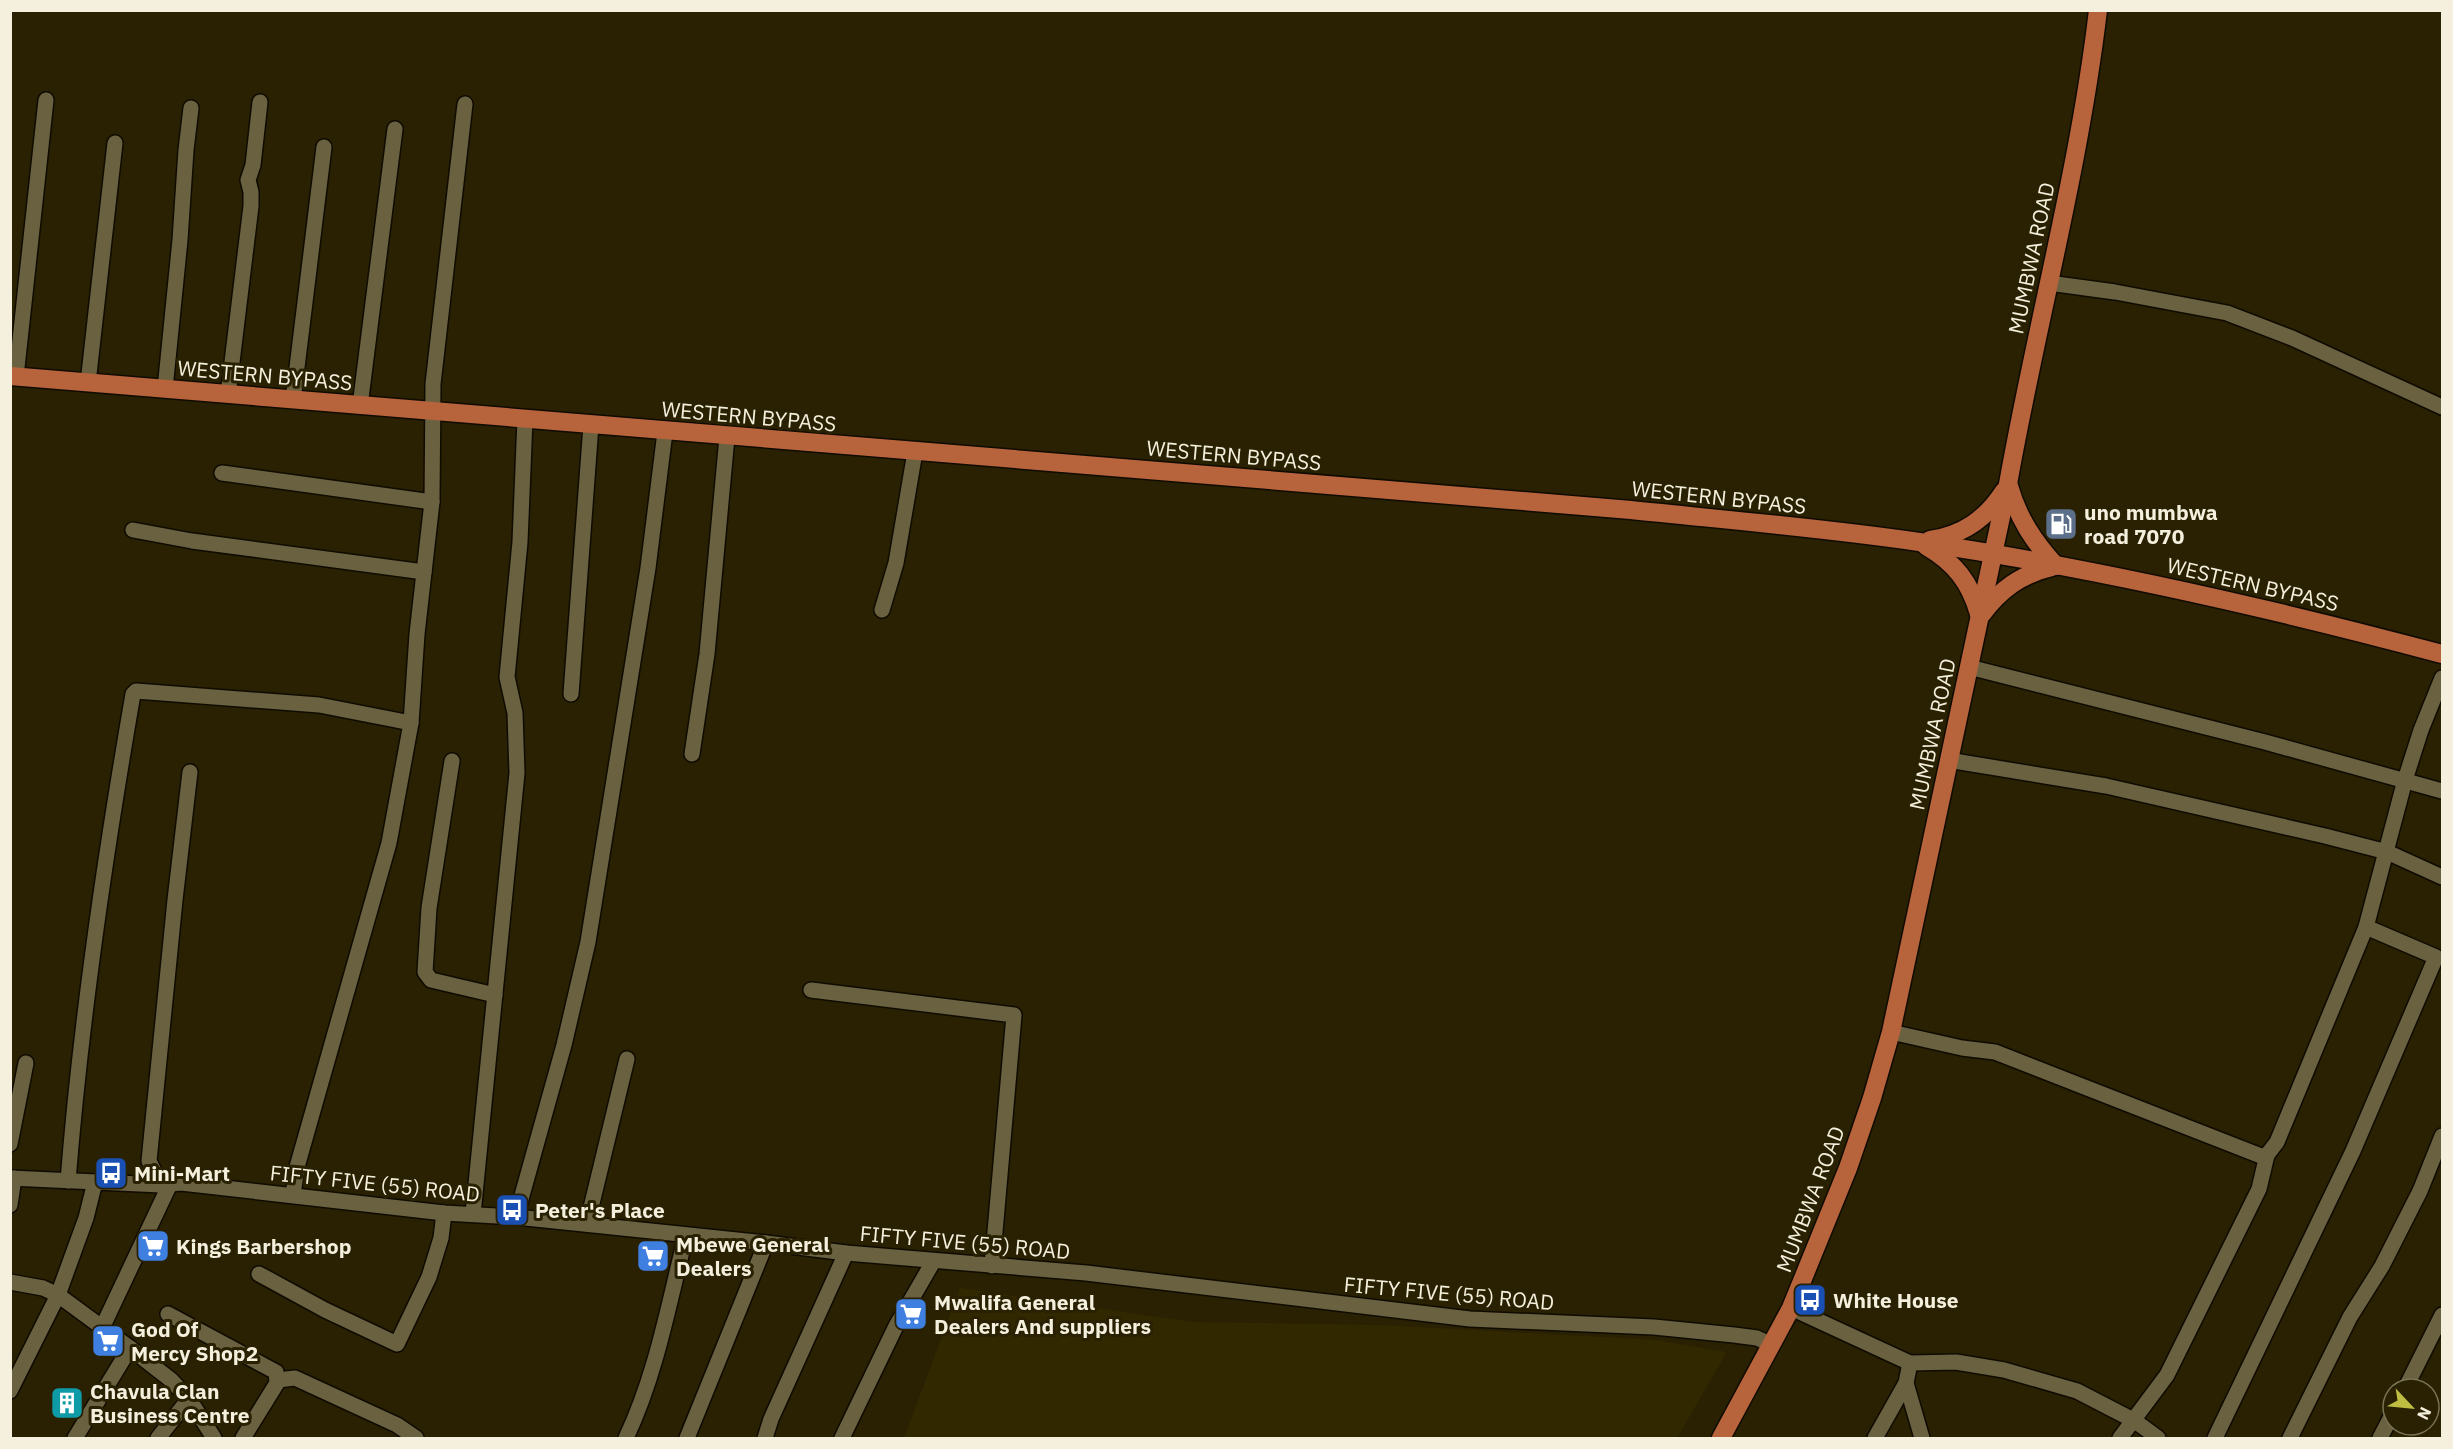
<svg xmlns="http://www.w3.org/2000/svg" width="2453" height="1449" viewBox="0 0 2453 1449" font-family="'IBM Plex Sans',sans-serif">
<style>
.built{fill:#322800}
.lines{fill:none;stroke-linecap:round;stroke-linejoin:round}
.minor-casing{stroke:#100b00;stroke-width:18}
.major-casing{stroke:#100b00;stroke-width:21}
.minor{stroke:#696140;stroke-width:15}
.major{stroke:#b7633c;stroke-width:18}
.labels{text-anchor:middle;dominant-baseline:central;stroke-width:6;stroke-linejoin:round;paint-order:stroke}
.street-label{font-size:21px;fill:#f4f0dd;stroke:#292101}
.poi-label{font-size:21px;font-weight:bold;fill:#f4f0dd;stroke:#292101;text-anchor:start}
</style>
<rect width="100%" height="100%" fill="#292101"/>
<!-- built -->
<path class="built" d="M960,1288L1193,1322L1382,1325L1656,1340L1727,1352L1677,1438H904Z"/>
<g class="lines">
<defs>
<g id="minor">
<path d="M2049,283L2115,292L2227,313L2292,338L2442,407"/>
<path d="M16,377L46,100"/>
<path d="M88,383L115,143"/>
<path d="M165,389L180,240L186,150L191,108"/>
<path d="M228,395L251,206V192L248,180L253,165L260,102"/>
<path d="M293,400L324,147"/>
<path d="M360,406L395,129"/>
<path d="M222,473L432,502"/>
<path d="M133,530L192,541L424,572"/>
<path d="M882,610L896,563L915,452"/>
<path d="M1969,667L2265,742L2442,791"/>
<path d="M571,694L591,425"/>
<path d="M411,723L417,634L432,502L433,384L465,104"/>
<path d="M692,754L707,654L727,437"/>
<path d="M1948,760L2106,786L2325,836L2387,852L2442,877"/>
<path d="M452,761L429,908L425,972L431,980L495,995"/>
<path d="M811,990L1014,1015L992,1266"/>
<path d="M1891,1032L1962,1048L1995,1052L2261,1156L2267,1155L2277,1142L2366,927L2405,780L2421,730L2442,678"/>
<path d="M10,1144L26,1063"/>
<path d="M10,1178L161,1185L181,1183L444,1213L516,1217L766,1243L846,1253L1086,1273L1470,1319L1654,1327L1734,1335L1757,1338L1772,1345"/>
<path d="M68,1181C81,1017 105,855 133,694L136,691L319,705L411,723L389,843L297,1167L293,1195"/>
<path d="M161,1185L149,1161L175,900L190,772"/>
<path d="M10,1205L14,1178"/>
<path d="M473,1214L517,773L515,713L507,677L520,542L525,419"/>
<path d="M516,1217L564,1045L588,942L648,568L665,432"/>
<path d="M587,1224L627,1059"/>
<path d="M259,1274L325,1310L397,1344L429,1277L441,1238L444,1213"/>
<path d="M10,1282L43,1288L58,1295L130,1348L171,1380L189,1399L214,1438"/>
<path d="M1791,1308L1910,1363L1956,1362L2004,1370L2077,1391L2135,1421L2158,1438"/>
<path d="M168,1314L276,1372L277,1383L243,1438"/>
<path d="M102,1328L170,1184"/>
<path d="M1910,1363L1906,1383L1922,1438"/>
<path d="M278,1380L295,1378L397,1425L416,1438"/>
<path d="M2405,1389L2442,1315"/>
<path d="M10,1391L58,1295L86,1218L95,1182"/>
<path d="M75,1438L130,1348"/>
<path d="M158,1438L189,1399"/>
<path d="M626,1438C656,1375 669,1303 686,1235"/>
<path d="M687,1438L766,1243"/>
<path d="M765,1438L771,1419L846,1253"/>
<path d="M842,1438L896,1326L933,1262"/>
<path d="M1875,1438L1906,1383"/>
<path d="M2120,1438L2167,1375L2259,1189L2267,1155"/>
<path d="M2215,1438L2353,1151L2436,957L2366,927"/>
<path d="M2290,1438L2350,1317L2382,1266L2420,1191L2442,1136"/>
<path d="M2380,1438L2393,1413"/>
</g>
<g id="major">
<path d="M10,376L1631,510C1727,520 1824,528 1919,542C2096,568 2270,608 2442,654"/>
<path d="M2009,486C2018,518 2034,542 2056,566"/>
<path d="M1930,540C1963,535 1986,519 2004,491"/>
<path d="M1926,546C1955,563 1970,582 1979,614"/>
<path d="M1982,614C2000,590 2021,574 2052,567"/>
<path d="M1721,1438L1791,1308L1848,1168L1872,1098L1891,1032L2008,484C2036,326 2079,171 2098,10"/>
</g>
</defs>
<!-- minor casing -->
<use href="#minor" class="minor-casing"/>
<!-- major casing -->
<use href="#major" class="major-casing"/>
<!-- minor -->
<use href="#minor" class="minor"/>
<!-- major -->
<use href="#major" class="major"/>
</g>
<!-- icons -->
<defs>
<symbol id="fuel-square" viewBox="-11 -11 22 22"><rect x="-9" y="-9" width="18" height="18" rx="4" fill="#5c6f8a" stroke="#292101"/><path d="M-5.5-6h7V0h2V4h1.3V-2.5L3-4.5l.8-.8L6-3V5H2.5V1h-1V6h-7ZM-4.2-4.7v3.2H.2V-4.7Z" fill="#fff"/></symbol>
<symbol id="bus-square" viewBox="-11 -11 22 22"><rect x="-9" y="-9" width="18" height="18" rx="4" fill="#1a4fb4" stroke="#292101"/><path d="M-5-6H5V4H4V6H2V4H-2V6H-4V4H-5ZM-3.5-4V0h7V-4ZM-3.5 1.2v1.5H-2V1.2ZM2 1.2v1.5H3.5V1.2Z" fill="#fff"/></symbol>
<symbol id="supermarket-square" viewBox="-11 -11 22 22"><rect x="-9" y="-9" width="18" height="18" rx="4" fill="#3f7fe0" stroke="#292101"/><path d="M-6-5.5h2.5l.6 2H6L4.5 2H-2.5L-4.4-4H-6ZM-1.5 3.2a1.3 1.3 0 1 0 .1 0ZM3 3.2a1.3 1.3 0 1 0 .1 0Z" fill="#fff"/></symbol>
<symbol id="building-square" viewBox="-11 -11 22 22"><rect x="-9" y="-9" width="18" height="18" rx="4" fill="#0f9aa8" stroke="#292101"/><path d="M-4-6H4V6H1V3H-1V6H-4ZM-2.5-4.3h1.7v1.8h-1.7ZM.8-4.3h1.7v1.8H.8ZM-2.5-1h1.7V.8h-1.7ZM.8-1h1.7V.8H.8Z" fill="#fff"/></symbol>
</defs>
<g fill-rule="evenodd">
<use href="#fuel-square" x="2042" y="505" width="38" height="38"/>
<use href="#bus-square" x="92" y="1154" width="38" height="38"/>
<use href="#bus-square" x="493" y="1191" width="38" height="38"/>
<use href="#supermarket-square" x="134" y="1227" width="38" height="38"/>
<use href="#supermarket-square" x="634" y="1237" width="38" height="38"/>
<use href="#bus-square" x="1791" y="1281" width="38" height="38"/>
<use href="#supermarket-square" x="892" y="1295" width="38" height="38"/>
<use href="#supermarket-square" x="89" y="1322" width="38" height="38"/>
<use href="#building-square" x="48" y="1384" width="38" height="38"/>
</g>
<g class="labels">
<!-- street labels -->
<g class="street-label">
<text transform="translate(2031 258) rotate(-78)">MUMBWA ROAD</text>
<text transform="translate(265 375) rotate(5)">WESTERN BYPASS</text>
<text transform="translate(749 416) rotate(5)">WESTERN BYPASS</text>
<text transform="translate(1234 455) rotate(5)">WESTERN BYPASS</text>
<text transform="translate(1719 497) rotate(6)">WESTERN BYPASS</text>
<text transform="translate(2253 584) rotate(13)">WESTERN BYPASS</text>
<text transform="translate(1932 734) rotate(-78)">MUMBWA ROAD</text>
<text transform="translate(375 1183) rotate(6)">FIFTY FIVE (55) ROAD</text>
<text transform="translate(1810 1199) rotate(-69)">MUMBWA ROAD</text>
<text transform="translate(965 1242) rotate(5)">FIFTY FIVE (55) ROAD</text>
<text transform="translate(1449 1293) rotate(5)">FIFTY FIVE (55) ROAD</text>
</g>
<!-- poi labels -->
<g class="poi-label">
<text x="2084" y="512">uno mumbwa<tspan x="2084" dy="24">road 7070</tspan></text>
<text x="134" y="1173">Mini-Mart</text>
<text x="535" y="1210">Peter's Place</text>
<text x="676" y="1244">Mbewe General<tspan x="676" dy="24">Dealers</tspan></text>
<text x="176" y="1246">Kings Barbershop</text>
<text x="1833" y="1300">White House</text>
<text x="934" y="1302">Mwalifa General<tspan x="934" dy="24">Dealers And suppliers</tspan></text>
<text x="131" y="1329">God Of<tspan x="131" dy="24">Mercy Shop2</tspan></text>
<text x="90" y="1391">Chavula Clan<tspan x="90" dy="24">Business Centre</tspan></text>
</g>
</g>
<!-- border -->
<rect width="2453" height="1449" fill="none" stroke="#f4f0dd" stroke-width="24"/>
<!-- north arrow -->
<g transform="translate(2411 1407) rotate(116)"><circle r="28" fill="#292101" stroke="#7a7459" stroke-width="1.5"/>
<path d="M0-4.5L10 22L0 15L-10 22Z" fill="#bfbe42"/>
<text y="-9" font-size="16" font-weight="bold" text-anchor="middle" fill="#f4f0dd">N</text>
</g>
</svg>
